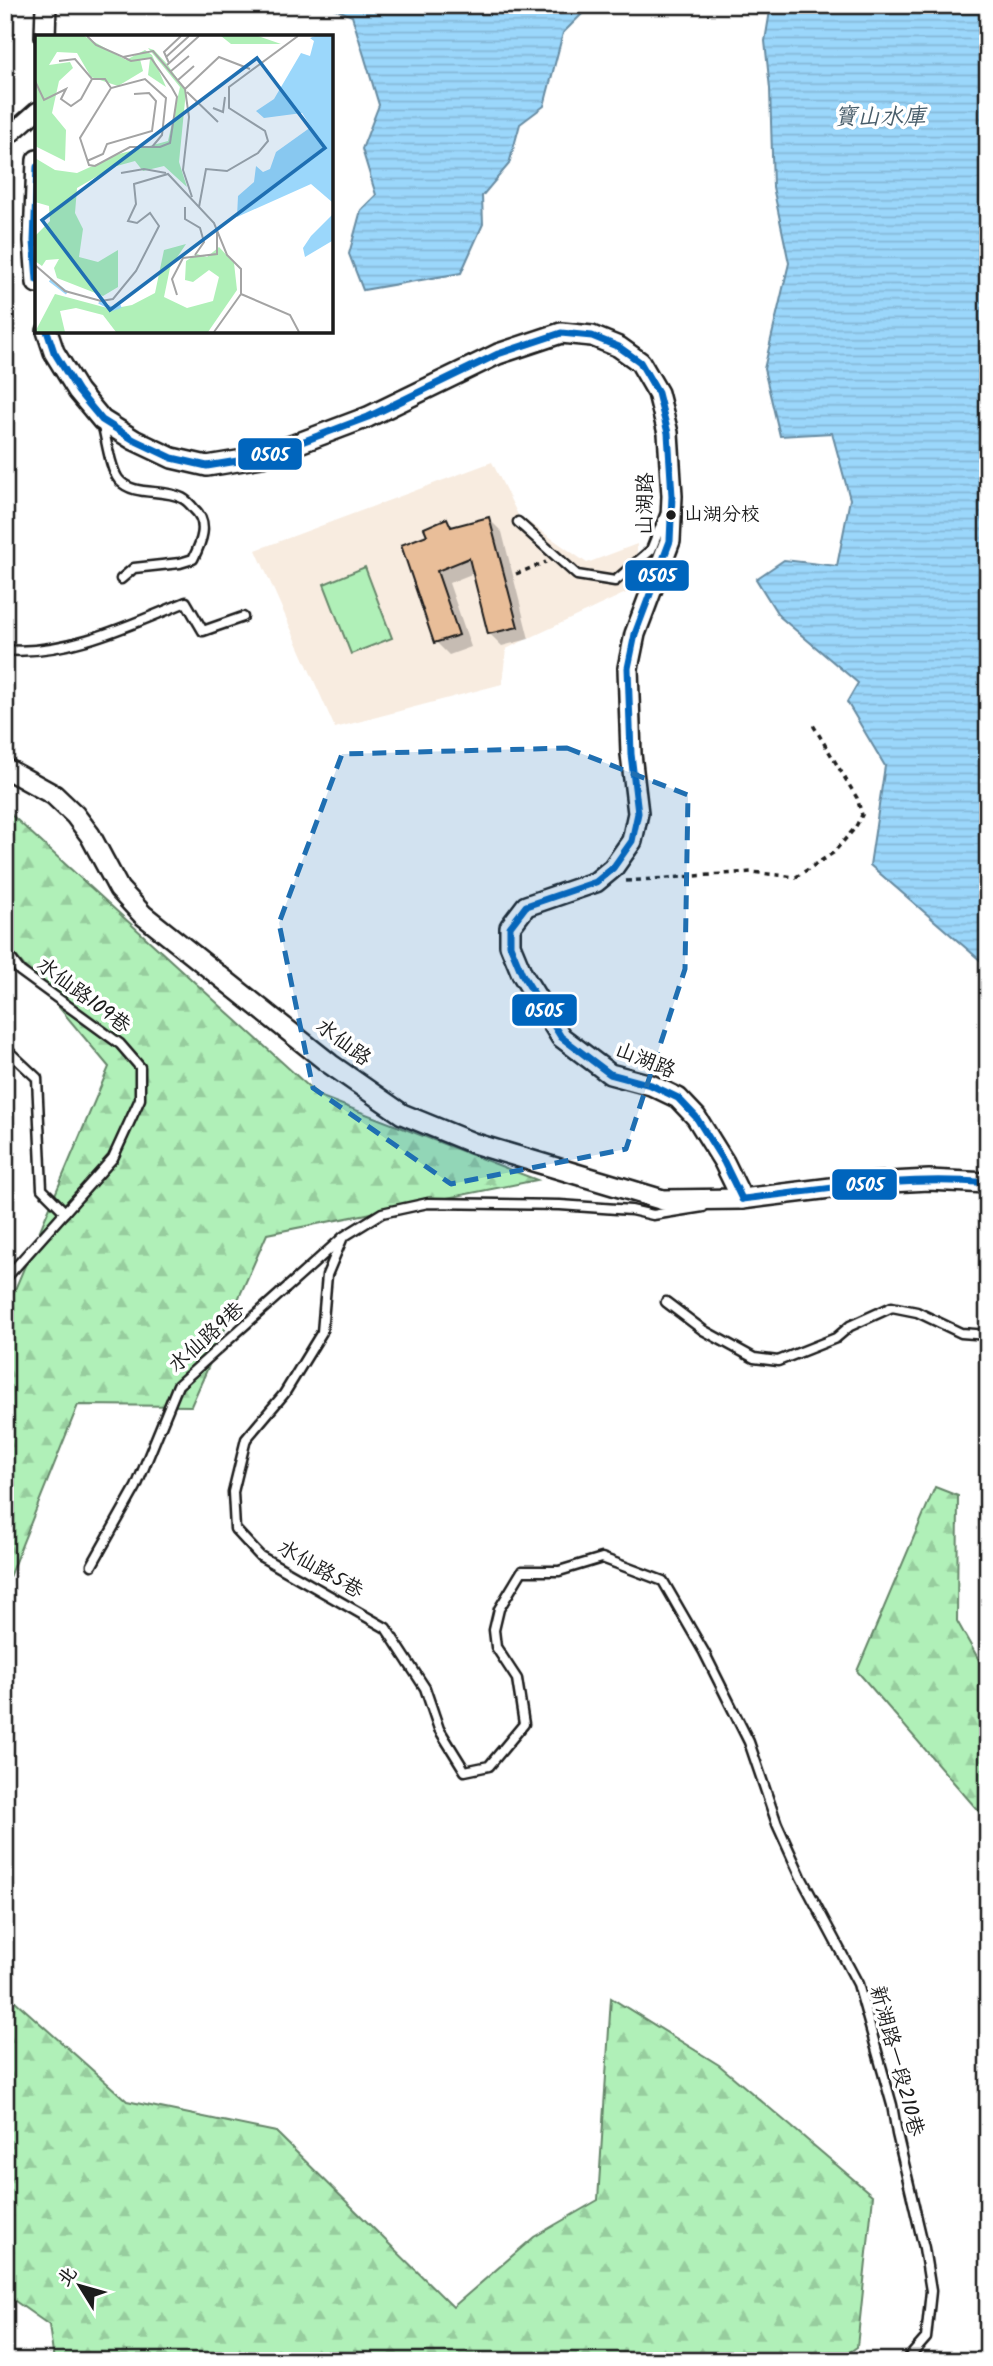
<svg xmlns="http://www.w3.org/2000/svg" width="993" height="2366" viewBox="0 0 993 2366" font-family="Kalam,'LXGW WenKai TC',sans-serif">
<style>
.built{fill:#f8ece0}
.forest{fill:url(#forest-firs);stroke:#66866a;stroke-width:2}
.garden{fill:#b0f0b8;stroke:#66866a;stroke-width:2}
.water{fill:url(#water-rules);stroke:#688ca2;stroke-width:2}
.shadow{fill:#0003}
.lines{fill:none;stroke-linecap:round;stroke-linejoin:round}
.stream{stroke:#688ca2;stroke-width:5}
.building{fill:#e9be99;stroke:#1c1c1c;stroke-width:2}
.service-casing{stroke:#1c1c1c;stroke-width:13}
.minor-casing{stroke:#1c1c1c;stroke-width:21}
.tertiary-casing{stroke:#1c1c1c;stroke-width:24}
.path{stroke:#1c1c1c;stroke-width:3.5;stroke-dasharray:5 5;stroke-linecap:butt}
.service{stroke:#fff;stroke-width:8}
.minor{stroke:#fff;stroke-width:16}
.tertiary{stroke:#fff;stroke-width:19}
.bus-1-casing{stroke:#fff;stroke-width:12}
.bus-1{stroke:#0065bd;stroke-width:7}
.marked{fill:#1f6fb2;fill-opacity:0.2;stroke:#1f6fb2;stroke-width:5;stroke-dasharray:14 9;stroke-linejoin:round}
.bus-dot{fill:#1c1c1c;stroke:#fff;stroke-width:2.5}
.labels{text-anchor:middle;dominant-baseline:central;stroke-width:7;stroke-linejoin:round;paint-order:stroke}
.bus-label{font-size:19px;fill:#1c1c1c;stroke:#fff;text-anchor:start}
.street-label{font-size:21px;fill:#1c1c1c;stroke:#fff}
.water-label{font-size:23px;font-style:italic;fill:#485d6a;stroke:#fff}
.inset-river{fill:none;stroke:#9bd7fb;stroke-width:3.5}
.inset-road{fill:none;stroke:#a4a4a4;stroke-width:2}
.view{fill:#1f6fb2;fill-opacity:0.15;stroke:#1f6fb2;stroke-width:3.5}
.inset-edge{fill:none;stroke:#1c1c1c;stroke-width:3.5}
.line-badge{stroke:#fff;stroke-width:2.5}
.badge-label{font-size:19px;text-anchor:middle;font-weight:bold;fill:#fff}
</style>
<defs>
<pattern id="forest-firs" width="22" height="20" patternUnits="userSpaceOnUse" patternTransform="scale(1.75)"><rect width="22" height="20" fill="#b0f0b8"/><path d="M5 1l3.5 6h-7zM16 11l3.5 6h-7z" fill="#97cd9e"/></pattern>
<pattern id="water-rules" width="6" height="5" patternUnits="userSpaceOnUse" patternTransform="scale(1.75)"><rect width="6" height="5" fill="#9bd7fb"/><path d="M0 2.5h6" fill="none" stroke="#85b8d7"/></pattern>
</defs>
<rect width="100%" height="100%" fill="#fff"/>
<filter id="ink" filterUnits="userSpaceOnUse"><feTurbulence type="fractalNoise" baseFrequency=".0143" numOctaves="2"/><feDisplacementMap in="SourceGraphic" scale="14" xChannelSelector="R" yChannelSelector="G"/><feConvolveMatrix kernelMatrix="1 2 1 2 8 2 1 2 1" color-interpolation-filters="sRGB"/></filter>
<g filter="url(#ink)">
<!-- built -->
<path class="built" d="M492,462L518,515L587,563L637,544V571L630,591L506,649L502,684L335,728L256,550Z"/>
<!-- forest -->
<g class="forest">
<path d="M5,809L319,1096L537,1180L267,1234L191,1406L78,1405L5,1587V1313L109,1067L5,943Z"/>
<path d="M935,1487L958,1496L957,1621L988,1676V1822L857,1671Z"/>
<path d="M5,1992L127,2101L276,2132L453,2307L534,2237L598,2200L611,1998L719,2065L873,2196L857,2347L837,2361H54L49,2325L5,2294Z"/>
</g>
<!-- garden -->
<path class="garden" d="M365,567L392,638L351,654L324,584Z"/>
<!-- water -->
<g class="water">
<path d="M332,5H591L563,33L544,106L520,124L509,164L482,196L483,224L461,273L363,290L349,254L361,210L376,195L362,149L379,105L352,16L333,8Z"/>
<path d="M771,5H988V967L870,865L885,766L847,702L858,683L779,616L756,579L784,560L837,566L850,499L832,433L780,436L764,369L789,263L773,187L770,89L765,41Z"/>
</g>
<!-- shadow -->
<path class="shadow" d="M489,519L502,532L529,639L502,646L490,634L474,573L449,583L471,647L449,655L436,642L430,536L447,520L455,528Z"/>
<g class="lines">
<!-- stream -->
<path class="stream" d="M965,2361L988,2349"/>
</g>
<!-- building -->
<path class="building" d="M489,517L518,627L488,634L469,558L437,571L459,635L434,643L401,545L427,535L424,528L447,518L451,527Z"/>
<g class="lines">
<defs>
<g id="service">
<path d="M102,423C106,436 110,470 119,480C134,497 163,488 182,498C186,500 191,505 194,509C210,523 201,543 193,559L180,563L134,568L121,579"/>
<path d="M518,522L577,575L615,581L651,550L665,515"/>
<path d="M5,650C65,656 132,624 186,602L203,631L243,617"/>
<path d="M5,951L20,971L120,1044L140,1067V1099L113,1158L5,1279"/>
<path d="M5,1048L37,1078L42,1189L65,1212"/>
<path d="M703,1207L653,1215L631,1210L560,1205L428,1203L382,1213L343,1237L327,1275L322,1332L284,1394L246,1439L233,1492L235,1529L260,1556L386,1628L425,1688L439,1729L465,1771L489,1766L524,1724L517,1679L496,1647L494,1630L499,1609L522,1571H559L602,1558L663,1581L704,1652L749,1742L777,1824L801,1877L858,1984L892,2105L897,2134L924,2248L931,2291L926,2338L906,2361"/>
<path d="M666,1302L703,1330L754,1358L778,1361L836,1338L850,1326L892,1307L917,1312L961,1333L988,1335"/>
<path d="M92,1565L136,1487L178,1385L341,1239"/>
</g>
<path id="minor" d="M5,139L37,111"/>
<g id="tertiary">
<path d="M45,37L46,5"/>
<path d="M37,160L34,241L37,283"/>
<path d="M47,331L54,352L78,391L102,420L134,440L172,458L207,466L262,457L368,417L498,354L561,333L592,336L619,347L640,362L658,393L668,433L672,496L670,541L635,634L628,668L631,754L638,813L632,841L613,868L596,882L526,906L510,927V945L522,974L561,1037L610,1074L651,1085L678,1098L696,1117L724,1162L742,1199"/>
<path d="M5,768L54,795L75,815L90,835L119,889L143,915L330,1064L402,1114L473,1143L663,1200L742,1199L871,1183L929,1180L988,1183"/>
</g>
</defs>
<!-- service casing -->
<use href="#service" class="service-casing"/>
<!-- minor casing -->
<use href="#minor" class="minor-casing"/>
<!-- tertiary casing -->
<use href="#tertiary" class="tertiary-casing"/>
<!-- path -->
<g class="path">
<path d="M516,574L546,562"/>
<path d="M626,881L751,872L796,877L833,853L855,828L862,815L857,798L813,725"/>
</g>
<!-- service -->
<use href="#service" class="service"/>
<!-- minor -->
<use href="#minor" class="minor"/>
<!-- tertiary -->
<use href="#tertiary" class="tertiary"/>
<defs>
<g id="bus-1">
<path d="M37,167L34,241L37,280"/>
<path d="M47,331L54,352L78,391L102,420L134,440L172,458L207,466L262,457L368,417L498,354L561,333L592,336L619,347L640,362L658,393L668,433L672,496L670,541L635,634L628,668L631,754L638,813L632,841L613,868L596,882L526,906L510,927V945L522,974L561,1037L610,1074L651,1085L678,1098L696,1117L724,1162L742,1199"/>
<path d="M742,1199C824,1190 905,1175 988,1183"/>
</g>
</defs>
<!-- bus-1 casing -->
<use href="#bus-1" class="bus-1-casing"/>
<!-- bus-1 -->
<use href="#bus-1" class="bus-1"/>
</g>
</g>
<!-- marked area -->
<path class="marked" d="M567,748L688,795L685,969L626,1149L451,1184L313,1088L279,923L342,754Z"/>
<!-- markers -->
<circle class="bus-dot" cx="671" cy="515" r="6"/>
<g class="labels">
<!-- bus labels -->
<g class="bus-label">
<text x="684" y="515">山湖分校</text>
</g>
<!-- street labels -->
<g class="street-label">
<text transform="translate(646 504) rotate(-89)">山湖路</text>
<text transform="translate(83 996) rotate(37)">水仙路109巷</text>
<text transform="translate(343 1043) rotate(37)">水仙路</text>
<text transform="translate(645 1061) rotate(22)">山湖路</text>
<text transform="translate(207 1338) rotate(-42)">水仙路9巷</text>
<text transform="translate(320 1570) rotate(30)">水仙路5巷</text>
<text transform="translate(896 2061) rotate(75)">新湖路一段210巷</text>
</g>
<!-- water labels -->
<g class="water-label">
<text x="880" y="118">寶山水庫</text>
</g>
</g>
<!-- overview -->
<g transform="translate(35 35)">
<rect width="298" height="298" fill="#fff"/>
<path d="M0,1H49L91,25L110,15L117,20L131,52L113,40L115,24H105L108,36L83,51L56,42L42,18L22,17L14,30L35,27L38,33L24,46L17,78L31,95L30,126L0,111ZM113,13L119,15L132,29L151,56L144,127L152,152L129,131L108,136L100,126L78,132L42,153L40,178L48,194L44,222L63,227L83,215V252L68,261L22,243L19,233L24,224L11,225L7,231L0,226V201L15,186L14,171L0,167V123L20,135L42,138L84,119L133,106L145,52ZM151,209L135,233L129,262L152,273L178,266L184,242L174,235L158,247L150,245L151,226L162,219L172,222L184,212L199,228L202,255L173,297H81L68,280L41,273L25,276L30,297H0L20,259L76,274L97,270L120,258L129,215Z" fill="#b0f0b8"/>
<path d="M186,1H223L246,9H196Z" fill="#b0f0b8"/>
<path d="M280,1H297V167L276,149L202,182L203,161L219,147L221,131L228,137L235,134L241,117L276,92L267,78L229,83L221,76L239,64L266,18L275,21L279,6L275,3ZM297,180V206L270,222L268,213L276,201Z" fill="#9bd7fb"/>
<path class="inset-river" d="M15,245L32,258M64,267L78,274L86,271"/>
<path class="inset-road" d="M52,1L61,10L88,22L118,16L150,54L154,82L148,135L157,162M88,22L96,26L116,23L137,53L142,62L135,108L125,112H95L60,131L54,130L45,103L76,53L110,44L131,63L127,100L117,112M131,22L154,1M24,26L40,24L57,44H70L76,53M134,28L129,17L146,1M132,30L164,1M136,36L154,21M143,45L159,31M0,46L9,65L31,54L26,64L36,71L46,64L57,44M150,54L184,22L215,34M152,57L183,87M178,73L188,77L190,62M52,126L68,119L72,109L117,96L121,66L114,58L99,59M86,138L109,134L131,138M150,172V184L165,193L169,207L160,220M164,172L171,134L192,136L223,118L233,106L230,96L194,73V52L263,1M0,230L30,256L66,266L78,264L101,236L124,191L115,178L102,188L93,186L101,169L99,149L133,139L179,188L192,220L206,234V259L179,297M206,259L255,280L264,297M142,260L137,244L148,223L182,219V197"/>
<path class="view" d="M222,23L290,113L75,275L7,185Z"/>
<rect width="298" height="298" class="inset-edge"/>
</g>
<g class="line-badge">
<rect x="237" y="437" width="66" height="34" rx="7" fill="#0065bd"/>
<rect x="624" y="559" width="66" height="33" rx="7" fill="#0065bd"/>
<rect x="511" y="993" width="67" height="34" rx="7" fill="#0065bd"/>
<rect x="831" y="1168" width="67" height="33" rx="7" fill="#0065bd"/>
</g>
<g class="badge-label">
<text x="270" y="461">0505</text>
<text x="657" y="582">0505</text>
<text x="544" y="1017">0505</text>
<text x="865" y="1191">0505</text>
</g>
<!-- margin -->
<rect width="993" height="2366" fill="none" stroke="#fff" stroke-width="28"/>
<rect x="14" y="14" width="965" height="2338" fill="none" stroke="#1c1c1c" stroke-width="2.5" filter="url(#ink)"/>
<!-- north arrow -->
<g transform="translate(80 2286) rotate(307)" stroke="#ffffff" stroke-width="5" paint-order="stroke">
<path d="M0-5L12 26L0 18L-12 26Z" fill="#1c1c1c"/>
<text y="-10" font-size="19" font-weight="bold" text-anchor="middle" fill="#1c1c1c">北</text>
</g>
</svg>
